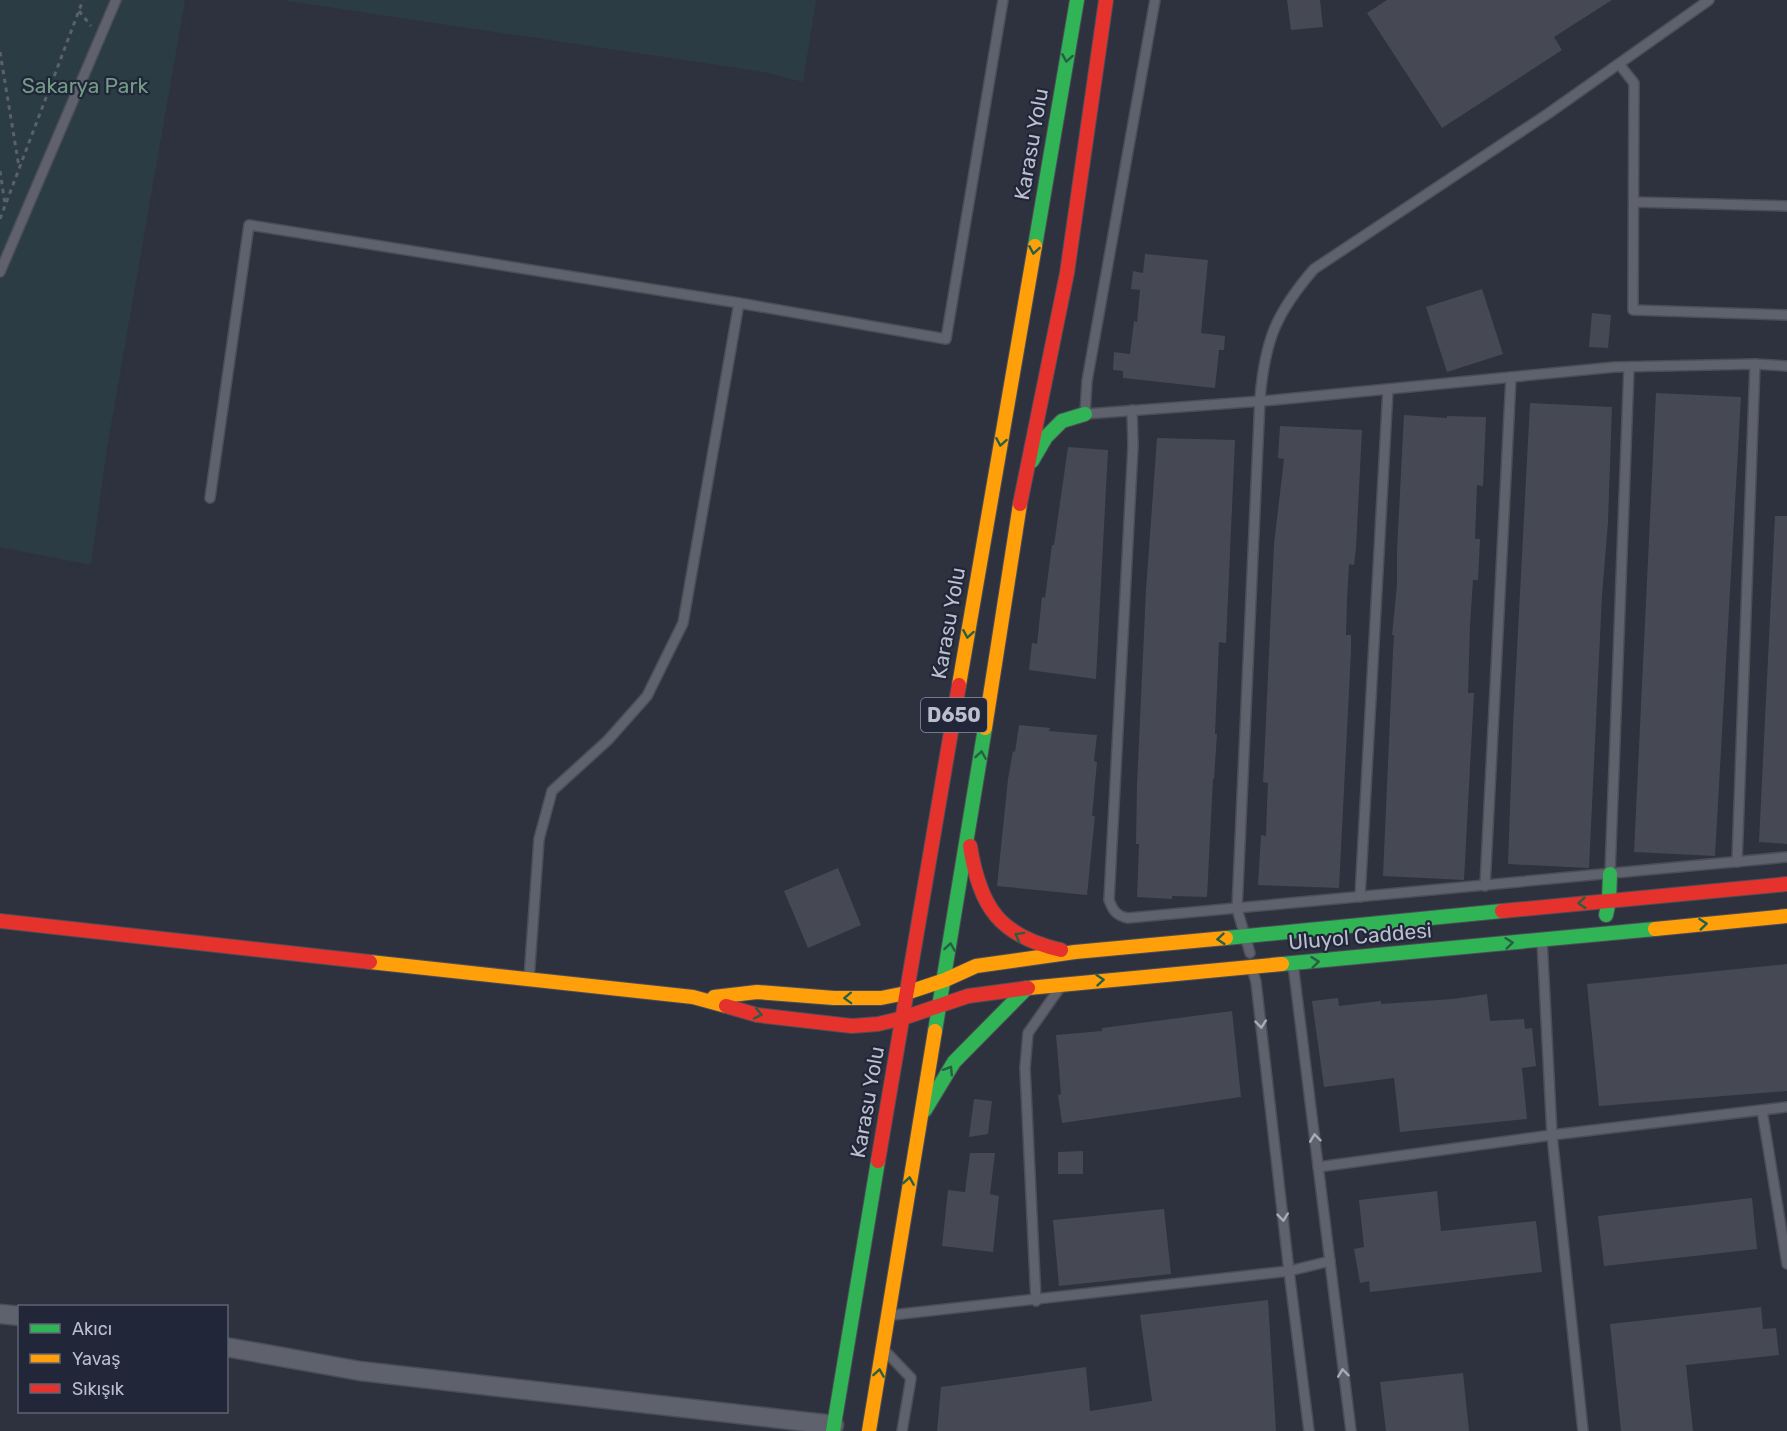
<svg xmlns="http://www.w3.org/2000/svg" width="1787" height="1431" viewBox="0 0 1787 1431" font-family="Rubik,sans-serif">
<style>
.green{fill:#2b3c44}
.building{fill:#464953}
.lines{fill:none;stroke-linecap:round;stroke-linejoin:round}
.lane-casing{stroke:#4b4e57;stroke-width:12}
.street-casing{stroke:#4b4e57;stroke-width:21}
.fast-casing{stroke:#4b4e57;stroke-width:16}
.slow-casing{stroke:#4b4e57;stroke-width:16}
.jam-casing{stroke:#4b4e57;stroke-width:16}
.path{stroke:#5c6068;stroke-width:3;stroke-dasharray:4.5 4.5;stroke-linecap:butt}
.lane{stroke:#5f626c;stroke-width:9}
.street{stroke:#5f626c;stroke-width:18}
.fast{stroke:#30b455;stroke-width:14}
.slow{stroke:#ff9f0a;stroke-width:14}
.jam{stroke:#e5322d;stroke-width:14}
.oneway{stroke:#275f44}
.oneway2{stroke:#a8acba}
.labels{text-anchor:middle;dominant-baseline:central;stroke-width:4.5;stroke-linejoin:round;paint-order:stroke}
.shield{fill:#212639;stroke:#8c90a1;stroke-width:1.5}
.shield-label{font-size:20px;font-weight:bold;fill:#babecd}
.park-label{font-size:21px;fill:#729d84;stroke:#212639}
.street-label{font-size:21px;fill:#babecd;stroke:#212639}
</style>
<rect width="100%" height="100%" fill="#2e323e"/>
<!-- green -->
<g class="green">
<path d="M0,0H185L106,454L91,565L0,547Z"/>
<path d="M281,0H816L803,82L764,72Z"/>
</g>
<!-- building -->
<g class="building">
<path d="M1287,0H1320L1323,27L1291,30Z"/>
<path d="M1387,0H1612L1554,37L1562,50L1442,128L1367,13Z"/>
<path d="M1145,254L1208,260L1201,333L1225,336L1224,350H1219L1215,388L1123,378V371L1113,370L1114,352L1130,354L1134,321L1137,322L1140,290L1131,289L1133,271L1143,273Z"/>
<path d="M1482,289L1503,354L1447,372L1426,307Z"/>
<path d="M1592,313L1611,315L1608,348L1589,347Z"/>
<path d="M1656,393L1741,397L1715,856L1634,852Z"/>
<path d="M1530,403L1612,407L1608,522L1602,595L1589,868L1508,864L1513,726Z"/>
<path d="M1404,415L1447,418V416L1486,417L1483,486L1477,485L1475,539H1480L1478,580H1473L1470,625L1468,693H1474L1464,880L1383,876L1393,651L1394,635H1392L1397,585V550Z"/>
<path d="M1280,426L1362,430L1356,548L1354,565L1349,564L1347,601L1346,635H1351V652L1339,888L1258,885L1261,835L1266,836L1267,804L1268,783L1263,782L1264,763L1274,544L1284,459L1278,458Z"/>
<path d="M1157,438L1235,440L1226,643L1219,642L1215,734H1217L1214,779H1213L1207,897L1172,896V899L1137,897L1139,844H1136L1137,784L1146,590Z"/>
<path d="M1068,447L1108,450L1096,679L1029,670L1032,643L1037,644L1042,597L1045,598L1052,545H1054Z"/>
<path d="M1775,516H1787V844L1759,842Z"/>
<path d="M1019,725L1050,728L1049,731L1097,735L1094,761L1097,762L1092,816H1095L1087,895L997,886L1008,779L1013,751L1015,752Z"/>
<path d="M838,868L861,925L808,948L784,891Z"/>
<path d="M1787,964V1091L1599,1106L1587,984Z"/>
<path d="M1487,994L1490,1021L1524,1019L1525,1029L1532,1028L1536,1066L1522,1068L1527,1119L1400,1132L1394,1078L1324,1087L1312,1001L1338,998L1339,1006L1381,1001V1004L1453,999Z"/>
<path d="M1232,1011L1241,1097L1062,1123L1058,1095L1061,1094L1056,1035L1102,1031V1028Z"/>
<path d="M974,1099L992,1101L988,1134L969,1137Z"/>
<path d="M1083,1151V1174H1058V1152Z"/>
<path d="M970,1153H995L990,1194L999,1196L993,1252L942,1246L948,1190L965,1192Z"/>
<path d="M1437,1191L1441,1231L1536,1221L1542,1272L1370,1292L1369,1281L1360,1283L1354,1249L1364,1247L1359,1200Z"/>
<path d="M1752,1198L1757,1249L1604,1266L1598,1216Z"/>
<path d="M1164,1209L1171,1274L1059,1286L1053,1220Z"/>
<path d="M1268,1300L1276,1431H937L941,1387L1086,1367L1090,1411L1152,1401L1140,1315Z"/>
<path d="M1761,1307L1763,1329L1776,1328L1779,1355L1686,1365L1693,1431H1621L1610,1324Z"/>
<path d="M1463,1373L1469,1431H1386L1380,1382Z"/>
</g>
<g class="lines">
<defs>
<g id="lane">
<path d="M1155,0L1087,381L1085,414L1274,400L1615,367L1755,364L1787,366"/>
<path d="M1619,64L1634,83L1633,310L1787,315"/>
<path d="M1634,202L1787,206"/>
<path d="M0,272L116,0"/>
<path d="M1132,410L1133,446L1109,900C1113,911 1117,916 1128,918L1787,857"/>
<path d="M210,498L249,225L739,303"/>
<path d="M1737,862L1755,364"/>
<path d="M1610,874L1629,367"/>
<path d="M1485,886L1511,377"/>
<path d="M1360,897L1388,389"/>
<path d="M1542,940L1552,1135L1583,1431"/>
<path d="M1250,953L1237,909L1260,398C1265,340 1276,313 1314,269L1549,113L1709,0"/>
<path d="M1293,964L1351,1431"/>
<path d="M1252,968L1256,982L1289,1271L1309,1431"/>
<path d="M529,979L539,839L552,791L608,740L647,696L683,623L739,303L946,339L1003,0"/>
<path d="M1762,1110L1787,1264"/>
<path d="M1318,1167L1552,1135L1787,1107"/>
<path d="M1036,1301L1025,1068L1028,1033L1059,989"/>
<path d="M892,1315L1289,1271L1330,1261"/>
<path d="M888,1354L911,1378L902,1431"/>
</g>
<g id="street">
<path d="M0,1314L20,1316"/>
<path d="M226,1347L360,1371L834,1425"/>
</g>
<g id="fast">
<path d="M1035,246L1077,0"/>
<path d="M1032,461L1046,437L1062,421L1085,414"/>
<path d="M1606,915L1609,901L1610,874"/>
<path d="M1226,938L1502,911"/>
<path d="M1282,964L1655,929"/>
<path d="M935,1031L985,728"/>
<path d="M925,1110L954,1062L1027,988"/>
<path d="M833,1431L878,1161"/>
</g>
<g id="slow">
<path d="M959,685L1035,246"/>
<path d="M985,728L1020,504"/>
<path d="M1655,929L1787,916"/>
<path d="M370,962L693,997L726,1006"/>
<path d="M1028,988L1282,964"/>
<path d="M714,997L757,992L834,998H881L906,993L945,980L976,966L1075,952L1226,938"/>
<path d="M869,1431L935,1031"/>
</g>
<g id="jam">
<path d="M1020,504L1067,273L1106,0"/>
<path d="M970,846C980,907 999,936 1061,950"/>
<path d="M1502,911L1787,884"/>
<path d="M0,921L370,962"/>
<path d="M726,1006L757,1015L852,1026L878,1024L903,1018L968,996L1028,988"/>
<path d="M878,1161L959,685"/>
</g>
</defs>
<!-- lane casing -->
<use href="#lane" class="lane-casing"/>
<!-- street casing -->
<use href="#street" class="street-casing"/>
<!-- fast casing -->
<use href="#fast" class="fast-casing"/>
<!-- slow casing -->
<use href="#slow" class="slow-casing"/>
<!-- jam casing -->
<use href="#jam" class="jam-casing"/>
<!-- path -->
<g class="path">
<path d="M79,11L91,26"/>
<path d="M0,52L19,167"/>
<path d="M0,171L5,204"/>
<path d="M0,219L83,0"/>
</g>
<!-- lane -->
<use href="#lane" class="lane"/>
<!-- street -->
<use href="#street" class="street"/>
<!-- fast -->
<use href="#fast" class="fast"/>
<!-- slow -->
<use href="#slow" class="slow"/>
<!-- jam -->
<use href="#jam" class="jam"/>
</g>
<!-- one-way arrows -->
<defs><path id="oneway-chevron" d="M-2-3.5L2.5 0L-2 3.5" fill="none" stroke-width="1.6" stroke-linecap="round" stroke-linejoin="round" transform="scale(1.5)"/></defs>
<g class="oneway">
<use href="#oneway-chevron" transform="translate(1067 58) rotate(100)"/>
<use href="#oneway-chevron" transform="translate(1034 250) rotate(100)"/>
<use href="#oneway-chevron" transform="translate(1001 442) rotate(100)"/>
<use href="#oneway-chevron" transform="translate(968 634) rotate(100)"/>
<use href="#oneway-chevron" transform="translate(981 755) rotate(-81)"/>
<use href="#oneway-chevron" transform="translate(1582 903) rotate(175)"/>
<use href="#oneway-chevron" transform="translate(1703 924) rotate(-6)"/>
<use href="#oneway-chevron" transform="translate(1019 936) rotate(-151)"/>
<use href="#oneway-chevron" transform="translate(1221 939) rotate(175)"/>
<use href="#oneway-chevron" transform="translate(1509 943) rotate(-6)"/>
<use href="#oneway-chevron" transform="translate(950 947) rotate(-81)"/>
<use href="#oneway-chevron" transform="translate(1315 962) rotate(-6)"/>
<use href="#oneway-chevron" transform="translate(1100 980) rotate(-5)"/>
<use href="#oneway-chevron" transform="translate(848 998) rotate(178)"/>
<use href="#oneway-chevron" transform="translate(758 1014) rotate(12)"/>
<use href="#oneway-chevron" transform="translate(949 1070) rotate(-58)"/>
<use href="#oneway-chevron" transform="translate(909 1181) rotate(-81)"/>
<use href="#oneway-chevron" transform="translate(879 1373) rotate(-81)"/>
</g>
<g class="oneway2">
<use href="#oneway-chevron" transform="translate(1261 1024) rotate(84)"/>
<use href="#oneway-chevron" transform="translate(1315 1138) rotate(-97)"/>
<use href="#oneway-chevron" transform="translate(1283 1217) rotate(84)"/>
<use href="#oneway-chevron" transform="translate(1343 1373) rotate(-97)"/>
</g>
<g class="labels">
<!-- shield labels -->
<rect class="shield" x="921" y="698" width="66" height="34" rx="4.5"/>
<g class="shield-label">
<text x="954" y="715">D650</text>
</g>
<!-- park labels -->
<g class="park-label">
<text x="85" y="85">Sakarya Park</text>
</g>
<!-- street labels -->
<g class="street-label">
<text transform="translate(1031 144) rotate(-80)">Karasu Yolu</text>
<text transform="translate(948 623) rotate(-80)">Karasu Yolu</text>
<text transform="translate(1360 936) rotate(-5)">Uluyol Caddesi</text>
<text transform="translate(867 1102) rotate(-80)">Karasu Yolu</text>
</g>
</g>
<!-- legend -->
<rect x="18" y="1305" width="210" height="108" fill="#212639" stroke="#5e6374" stroke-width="1.5"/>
<rect x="30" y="1324" width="30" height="9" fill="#30b455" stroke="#5e6374" stroke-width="1.5"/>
<text x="72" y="1335" font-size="18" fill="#babecd">Akıcı</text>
<rect x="30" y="1354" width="30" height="9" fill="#ff9f0a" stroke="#5e6374" stroke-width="1.5"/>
<text x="72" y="1365" font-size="18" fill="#babecd">Yavaş</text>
<rect x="30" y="1384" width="30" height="9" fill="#e5322d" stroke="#5e6374" stroke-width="1.5"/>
<text x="72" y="1395" font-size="18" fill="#babecd">Sıkışık</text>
</svg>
